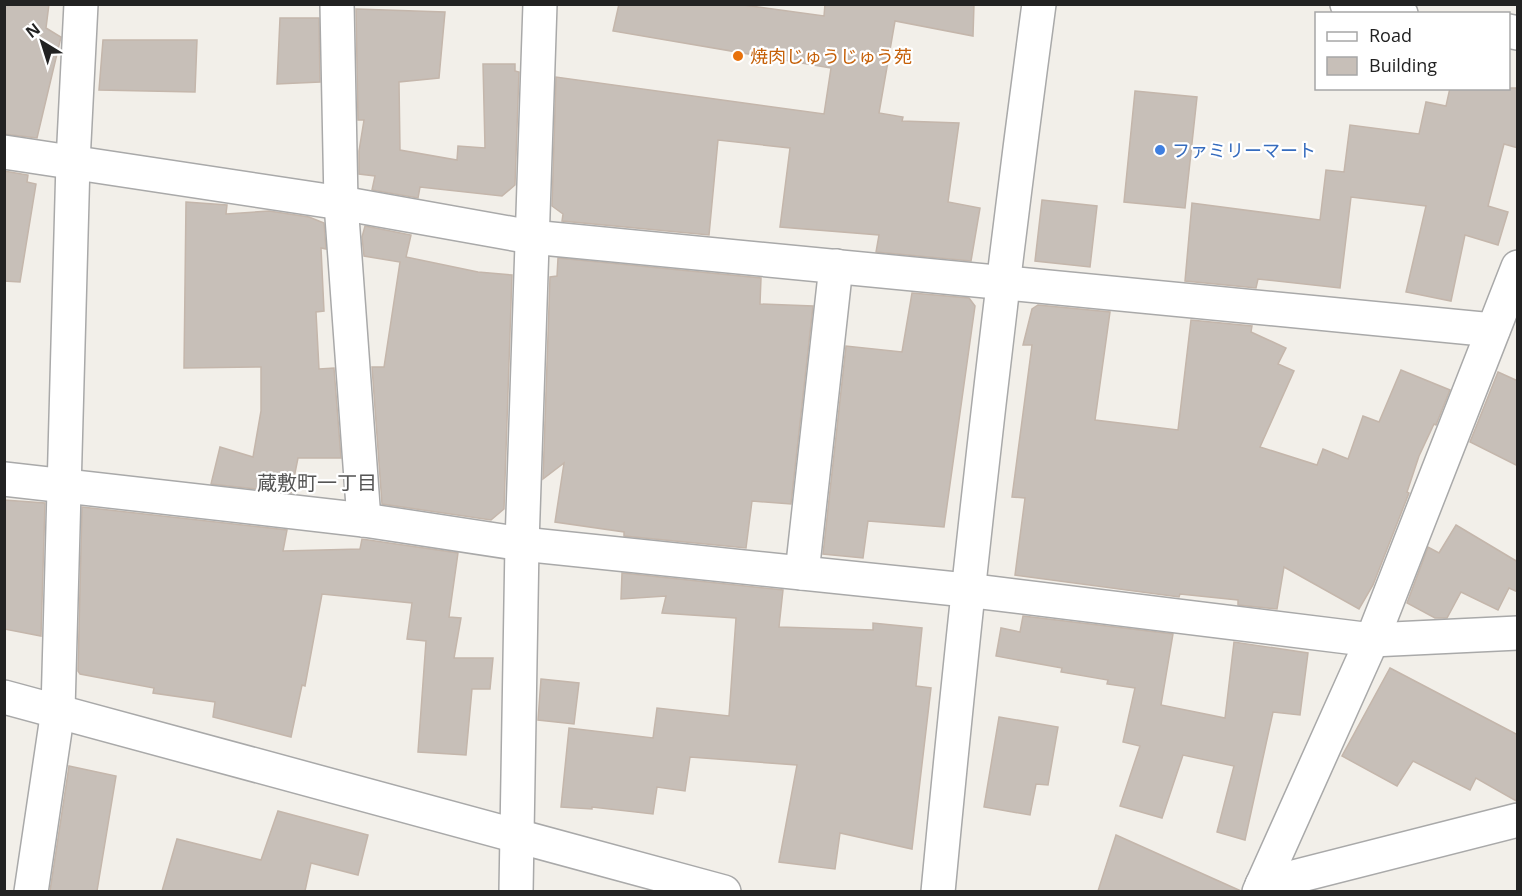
<svg xmlns="http://www.w3.org/2000/svg" width="1522" height="896" viewBox="0 0 1522 896" font-family="'Open Sans','Noto Sans JP',sans-serif">
<style>
.building{fill:#c7bfb8;stroke:#c4b6ab;stroke-width:1.5}
.lines{fill:none;stroke-linecap:round;stroke-linejoin:round}
.minor-casing{stroke:#a9a9a9;stroke-width:36}
.tertiary-casing{stroke:#a9a9a9;stroke-width:36}
.minor{stroke:#fff;stroke-width:33}
.tertiary{stroke:#fff;stroke-width:33}
.food-dot{fill:#e8710a;stroke:#fff;stroke-width:2}
.shop-dot{fill:#3f7fe0;stroke:#fff;stroke-width:2}
.labels{text-anchor:middle;dominant-baseline:central;stroke-width:4.5;stroke-linejoin:round;paint-order:stroke}
.food-label{font-size:18px;fill:#c56008;stroke:#fff;text-anchor:start}
.shop-label{font-size:18px;fill:#366cbe;stroke:#fff;text-anchor:start}
.neighbourhood-label{font-size:20px;fill:#555;stroke:#fff}
</style>
<rect width="100%" height="100%" fill="#f2efe9"/>
<!-- building -->
<g class="building">
<path d="M4,4H49L46,28L61,37L37,138L4,134Z"/>
<path d="M619,4L743,5L824,16L825,4H974L973,36L895,21L879,113L903,117L902,121L959,123L948,202L980,208L971,261L876,252L879,235L780,227L790,148L718,140L709,235L562,221L563,214L552,206L556,77L824,114L831,68L613,31Z"/>
<path d="M356,9L445,12L439,78L399,82L400,150L457,160L458,146L485,148L483,64H515V71L519,72L515,185L502,196L420,187L418,198L372,190L375,176L359,174V151L364,120H358Z"/>
<path d="M280,18H319L320,82L277,84Z"/>
<path d="M103,40H197L195,92L99,90Z"/>
<path d="M1450,88H1518V148L1504,144L1488,206L1508,212L1498,245L1465,235L1451,301L1406,292L1426,206L1351,197L1340,288L1258,279L1256,288L1185,281L1192,203L1320,220L1326,170L1344,172L1350,125L1419,134L1426,102L1446,106Z"/>
<path d="M1135,91L1197,97L1185,208L1124,202Z"/>
<path d="M4,171L28,175L27,182L36,184L20,282L4,281Z"/>
<path d="M1042,200L1097,206L1090,267L1035,261Z"/>
<path d="M186,202L227,205L226,214L269,211L309,217L324,223L326,249L321,248L324,311L316,312L319,369L334,368L341,458H298L291,493L211,484L220,447L253,457L261,411V367L184,368Z"/>
<path d="M365,226L411,235L406,257L478,272L512,275L504,509L491,520L382,504L372,367H384L400,262L364,256L362,237Z"/>
<path d="M558,258L761,278L760,304L813,306L791,504L752,501L746,548L624,536V532L555,522L564,463L543,479L550,277L557,276Z"/>
<path d="M912,293L969,298L975,306L944,527L868,521L863,558L823,554L846,346L902,352Z"/>
<path d="M1038,305L1110,312L1095,420L1178,430L1191,320L1252,326L1251,332L1286,348L1278,364L1294,371L1260,447L1317,465L1323,449L1348,459L1363,416L1379,422L1401,370L1450,390L1436,425L1434,424L1419,456L1407,492L1409,493L1373,585L1359,609L1284,567L1277,609L1238,605V600L1180,594L1179,597L1015,575L1025,498L1012,497L1032,345H1023L1032,309Z"/>
<path d="M1498,372L1518,381V466L1470,442Z"/>
<path d="M4,500L45,503L41,636L4,629Z"/>
<path d="M82,507L287,530L283,551L360,549L362,539L458,553L449,617L461,618L454,658H493L490,689H472L466,755L418,752L426,641L407,639L412,603L322,594L305,686L302,685L291,737L213,717L215,702L153,693L154,688L80,674L78,671Z"/>
<path d="M1456,525L1518,562V592L1509,588L1498,610L1461,592L1447,618H1435L1407,603L1428,547L1439,553Z"/>
<path d="M622,573L783,590L779,627L873,630V623L922,628L916,686L931,688L912,849L840,833L835,869L779,862L797,765L690,757L685,791L657,787L653,814L592,807V809L561,807L569,728L653,738L657,708L729,716L736,618L662,613L666,596L621,599Z"/>
<path d="M1023,616L1173,634L1161,705L1225,718L1234,642L1308,653L1300,715L1273,712L1245,840L1217,832L1234,766L1183,755L1162,818L1120,806L1140,746L1123,742L1135,688L1107,684L1108,680L1061,672L1062,668L996,656L1001,628L1020,632Z"/>
<path d="M1390,668L1518,735V802L1476,778L1470,790L1413,761L1397,786L1342,756Z"/>
<path d="M541,679L579,683L574,724L538,720Z"/>
<path d="M999,717L1058,727L1048,785L1036,784L1030,815L984,807Z"/>
<path d="M69,766L116,776L97,891H50Z"/>
<path d="M278,811L368,835L358,875L311,863L305,891H162L177,839L261,860Z"/>
<path d="M1116,835L1241,891H1098Z"/>
</g>
<g class="lines">
<defs>
<g id="minor">
<path d="M337,4L341,203L364,520"/>
<path d="M4,152L341,203L531,237L1493,330"/>
<path d="M4,479L364,520L522,544L966,590L1372,640L1518,633"/>
<path d="M802,573L836,266"/>
<path d="M1262,885L1518,820"/>
<path d="M31,892L58,710L73,162L81,4"/>
<path d="M516,892L522,544L540,4"/>
<path d="M1259,892L1372,640L1518,267"/>
</g>
<g id="tertiary">
<path d="M1347,4L1401,14"/>
<path d="M1508,31L1518,33"/>
<path d="M4,697L724,892"/>
<path d="M938,892C966,595 999,300 1039,4"/>
</g>
</defs>
<!-- minor casing -->
<use href="#minor" class="minor-casing"/>
<!-- tertiary casing -->
<use href="#tertiary" class="tertiary-casing"/>
<!-- minor -->
<use href="#minor" class="minor"/>
<!-- tertiary -->
<use href="#tertiary" class="tertiary"/>
</g>
<!-- markers -->
<circle class="food-dot" cx="738" cy="56" r="6"/>
<circle class="shop-dot" cx="1160" cy="150" r="6"/>
<g class="labels">
<!-- food labels -->
<g class="food-label">
<text x="750" y="56">焼肉じゅうじゅう苑</text>
</g>
<!-- shop labels -->
<g class="shop-label">
<text x="1172" y="150">ファミリーマート</text>
</g>
<!-- neighbourhood labels -->
<g class="neighbourhood-label">
<text x="317" y="482">蔵敷町一丁目</text>
</g>
</g>
<!-- border -->
<rect width="1522" height="896" fill="none" stroke="#222222" stroke-width="12"/>
<!-- legend -->
<rect x="1315" y="12" width="195" height="78" fill="#ffffff" stroke="#a7a7a7" stroke-width="1.5"/>
<rect x="1327" y="32" width="30" height="9" fill="#ffffff" stroke="#a7a7a7" stroke-width="1.5"/>
<text x="1369" y="42" font-size="18" fill="#222222">Road</text>
<rect x="1327" y="57" width="30" height="18" fill="#c7bfb8" stroke="#a7a7a7" stroke-width="1.5"/>
<text x="1369" y="72" font-size="18" fill="#222222">Building</text>
<!-- north arrow -->
<g transform="translate(42 42) rotate(322)" stroke="#ffffff" stroke-width="4.5" paint-order="stroke">
<path d="M0-4.5L10 22L0 15L-10 22Z" fill="#222222"/>
<text y="-9" font-size="16" font-weight="bold" text-anchor="middle" fill="#222222">N</text>
</g>
</svg>
